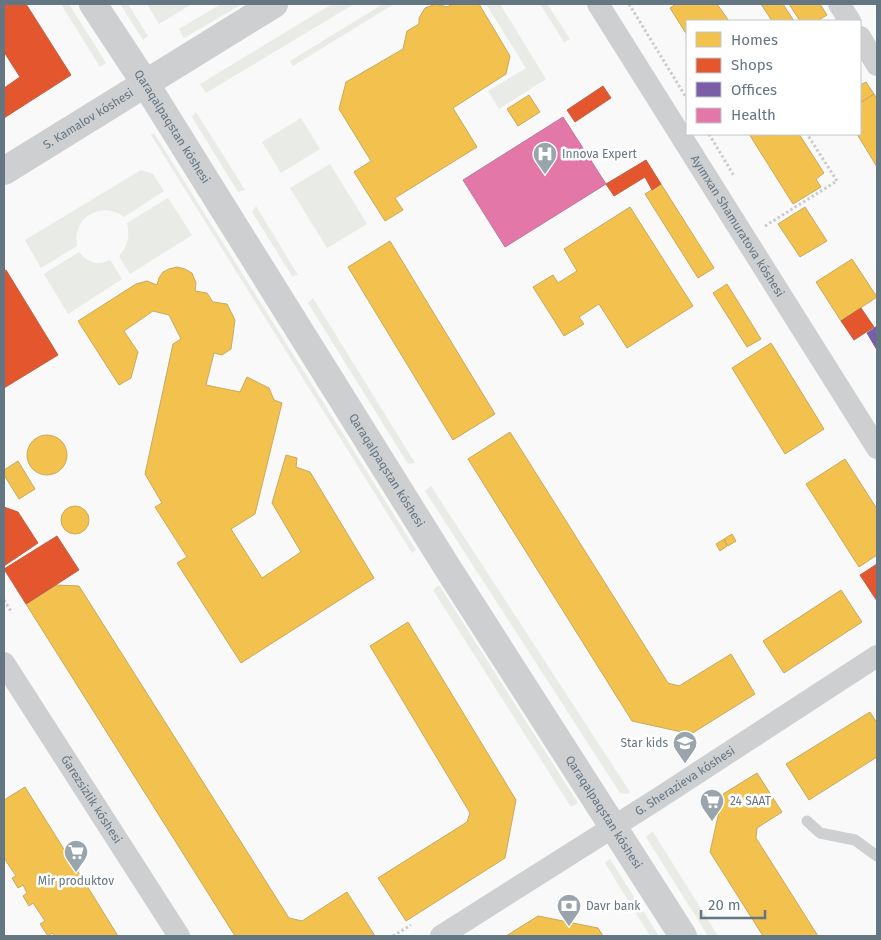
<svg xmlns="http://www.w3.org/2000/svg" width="881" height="940" viewBox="0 0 881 940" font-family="'Fira Sans',sans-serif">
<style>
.green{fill:#e8ebe6}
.homes{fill:#f2c14e;stroke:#c8aa5e}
.shops{fill:#e4572e;stroke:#be6048}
.offices{fill:#7b5ea7;stroke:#74659c}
.health{fill:#e377a8;stroke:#bd779d}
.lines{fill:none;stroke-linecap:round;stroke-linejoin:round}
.path{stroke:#cbcccd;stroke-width:3;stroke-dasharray:2.5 2.5;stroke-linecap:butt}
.service{stroke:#cecfd0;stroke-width:11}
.minor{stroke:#cecfd0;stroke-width:22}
.tertiary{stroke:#cecfd0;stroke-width:28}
.labels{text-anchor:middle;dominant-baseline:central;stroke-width:5;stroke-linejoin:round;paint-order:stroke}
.street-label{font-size:12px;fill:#657683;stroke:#fff}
.poi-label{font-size:12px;fill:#657683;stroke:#fff;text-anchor:start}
</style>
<rect width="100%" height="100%" fill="#f9f9f9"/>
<!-- green -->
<g class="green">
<path d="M61,4H69L106,63L100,67Z"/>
<path d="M120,4H128L148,36L143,40Z"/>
<path d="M147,4H192L159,24Z"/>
<path d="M221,4H242L184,38L179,29Z"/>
<path d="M332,4H354L206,93L200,84Z"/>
<path d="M383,4H394L293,66L290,61Z"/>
<path d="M486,4H500L546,79L499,109L488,91L526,68Z"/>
<path d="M540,4H547L570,39L564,42Z"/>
<path d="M196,112L245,190L238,192L192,117Z"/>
<path d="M301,118L320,149L281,173L262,142Z"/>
<path d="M154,133L416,550L412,553L151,135Z"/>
<path d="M330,164L367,224L327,248L290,188Z"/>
<path d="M141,170L153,174L164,191L124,217C109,205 83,210 78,230C76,235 76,240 77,246L41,268L25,240Z"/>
<path d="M168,198L192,235L130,274L119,256C128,246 130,236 127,223Z"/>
<path d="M256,206L298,275L292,276L252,212Z"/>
<path d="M79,252C88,263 98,266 110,260L122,279L68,314L44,274Z"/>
<path d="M313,298L415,463L408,464L308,303Z"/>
<path d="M431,486L630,792L627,794L620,793L425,491Z"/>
<path d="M439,585L578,803L571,807L433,590Z"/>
<path d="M652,832H653L718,936H708L646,837Z"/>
<path d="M610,859L659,936H650L605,863Z"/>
</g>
<!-- homes -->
<g class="homes">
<path d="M436,4L447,7L453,4H479L510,56L506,74L453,108L477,147L395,198L403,210L385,221L354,172L371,161L339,109L346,82L403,49L407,31L419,24V18L425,8Z"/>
<path d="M676,4H717L729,21H687V35L670,8Z"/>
<path d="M761,4H783L794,21H772Z"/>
<path d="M789,4H820L827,15L817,21H800Z"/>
<path d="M866,82L874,94L860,103V85Z"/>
<path d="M874,94L877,99V167L857,134H860V103Z"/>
<path d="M529,95L540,112L518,126L507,109Z"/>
<path d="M749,134H799L824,173L816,179L821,187L793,204Z"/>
<path d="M661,184L714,268L698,278L645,194Z"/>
<path d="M630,207L693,306L627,348L599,304L579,317L584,324L564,336L533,287L553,275L558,283L577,271L564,249Z"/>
<path d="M805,207L827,241L800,257L778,224Z"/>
<path d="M390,241L495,414L453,440L348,267Z"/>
<path d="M852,259L877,297L841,321L816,282Z"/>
<path d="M177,267L185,269L192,273L196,283L195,291L207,293L213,302L227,304L235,320L231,349L222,355L214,353L206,385L240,392L247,377L269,388L274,400L282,403L255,514L231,529L262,578L301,552L272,503L286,455L297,458L296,467L310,472L374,578L241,663L177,563L187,557L155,507L162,503L145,474L173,344L181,339L169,315L153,311L124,331L138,352L131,378L119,385L78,321L136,284L147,281L157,285L159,278L163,272L169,269Z"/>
<path d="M727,284L761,339L747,347L713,293Z"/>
<path d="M771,343L824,429L785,454L732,368Z"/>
<path d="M510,432L668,683L679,686L731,654L755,694L691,734L632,721L468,459Z"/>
<circle cx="47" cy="455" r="20"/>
<path d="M845,459L877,509V555L859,567L806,484Z"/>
<path d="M18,461L35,489L19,499L4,475V470Z"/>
<circle cx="75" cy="520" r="14"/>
<path d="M732,534L736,541L728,546L724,539Z"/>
<path d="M724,539L727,546L720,551L716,544Z"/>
<path d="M56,585L79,586L289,918L302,921L347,892L375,936H235L26,604Z"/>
<path d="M841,590L862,622L784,673L763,641Z"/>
<path d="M408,622L516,800L505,858L406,921L378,878L467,822L470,813L370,646Z"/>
<path d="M870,712L877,723V757L809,800L786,764Z"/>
<path d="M757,773L782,812L757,828L756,838L818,936H763L710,852L723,794Z"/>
<path d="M25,787L97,902L118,936H54L52,933L48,936L40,924L45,921L33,903L29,906L23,896L27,893L23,885L18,888L12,878L16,876L4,858V800Z"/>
<path d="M538,916L598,928L603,936H506Z"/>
</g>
<!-- shops -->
<g class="shops">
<path d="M4,4H26L71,75L4,118V88L20,77L4,52Z"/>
<path d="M603,86L611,98L575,122L567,110Z"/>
<path d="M646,160L661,184L652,190L645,177L614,196L606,184Z"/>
<path d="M6,270L58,355L4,388V271Z"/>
<path d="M861,308L874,327L854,340L841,321Z"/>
<path d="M4,507L18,512L38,543L4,566Z"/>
<path d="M57,536L79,570L26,604L4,569Z"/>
<path d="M877,564V601L860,575Z"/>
</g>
<!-- offices -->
<path class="offices" d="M877,326V350L867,333Z"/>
<!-- health -->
<path class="health" d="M563,117L606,184L505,247L463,180Z"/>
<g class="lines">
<!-- path -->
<g class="path">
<path d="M629,4L687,99"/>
<path d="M709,134L734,176"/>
<path d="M765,226L837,181L807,134"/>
<path d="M4,600L12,613"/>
<path d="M393,936L411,925"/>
</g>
<!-- service -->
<path class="service" d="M807,821L820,833L855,840L877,856"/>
<!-- minor -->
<g class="minor">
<path id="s1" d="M598,4L877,448"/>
<path d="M839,4L850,21"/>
<path d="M860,37L877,65"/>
<path id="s2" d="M4,663L179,936"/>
<path id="s3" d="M441,936L659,798L877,656"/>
</g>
<!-- tertiary -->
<g class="tertiary">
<path id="s4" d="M93,4L145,83L447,567L683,936"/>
<path id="s5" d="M4,171L274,4"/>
</g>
</g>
<!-- icons -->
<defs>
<symbol id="hospital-pin" viewBox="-11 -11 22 30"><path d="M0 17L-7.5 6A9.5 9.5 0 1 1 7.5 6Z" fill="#99a4ac" stroke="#fff"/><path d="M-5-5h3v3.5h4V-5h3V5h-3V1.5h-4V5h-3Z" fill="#fff"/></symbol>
<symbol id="school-pin" viewBox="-11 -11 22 30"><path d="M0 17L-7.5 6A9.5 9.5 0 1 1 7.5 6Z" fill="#99a4ac" stroke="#fff"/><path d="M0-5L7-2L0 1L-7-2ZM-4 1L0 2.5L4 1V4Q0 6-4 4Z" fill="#fff"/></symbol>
<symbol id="supermarket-pin" viewBox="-11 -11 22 30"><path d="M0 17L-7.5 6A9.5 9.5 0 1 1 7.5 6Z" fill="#99a4ac" stroke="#fff"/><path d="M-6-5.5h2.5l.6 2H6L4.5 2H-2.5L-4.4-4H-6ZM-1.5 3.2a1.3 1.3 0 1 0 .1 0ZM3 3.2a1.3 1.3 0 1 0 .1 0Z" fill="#fff"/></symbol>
<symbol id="bank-pin" viewBox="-11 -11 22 30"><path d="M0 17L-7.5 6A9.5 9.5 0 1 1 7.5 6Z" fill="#99a4ac" stroke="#fff"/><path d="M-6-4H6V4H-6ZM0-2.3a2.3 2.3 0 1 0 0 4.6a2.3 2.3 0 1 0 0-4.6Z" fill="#fff"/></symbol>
</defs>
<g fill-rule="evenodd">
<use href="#hospital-pin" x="531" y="140" width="28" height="38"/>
<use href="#school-pin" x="671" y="729" width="28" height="38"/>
<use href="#supermarket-pin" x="698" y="787" width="28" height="38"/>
<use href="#supermarket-pin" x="62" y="838" width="28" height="38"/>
<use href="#bank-pin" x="555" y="892" width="28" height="38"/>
</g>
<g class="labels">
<!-- street labels -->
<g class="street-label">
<text stroke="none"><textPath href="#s5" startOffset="99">S. Kamalov kóshesi</textPath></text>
<text stroke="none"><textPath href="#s4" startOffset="146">Qaraqalpaqstan kóshesi</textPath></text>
<text stroke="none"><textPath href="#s1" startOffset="262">Ayımxan Shamuratova kóshesi</textPath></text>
<text stroke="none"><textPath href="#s4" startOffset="551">Qaraqalpaqstan kóshesi</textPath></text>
<text stroke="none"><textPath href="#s3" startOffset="289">G. Sherazieva kóshesi</textPath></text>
<text stroke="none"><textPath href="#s2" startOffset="162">Ǵarezsizlik kóshesi</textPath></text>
<text stroke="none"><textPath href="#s4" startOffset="956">Qaraqalpaqstan kóshesi</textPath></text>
</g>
<!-- poi labels -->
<g class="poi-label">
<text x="562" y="154">Innova Expert</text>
<text x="668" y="743" text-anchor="end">Star kids</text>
<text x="730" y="801">24 SAAT</text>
<text x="76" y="881" text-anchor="middle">Mir produktov</text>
<text x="586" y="906">Davr bank</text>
</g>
</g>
<!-- border -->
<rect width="881" height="940" fill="none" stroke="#657683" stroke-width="10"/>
<!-- legend -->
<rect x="686" y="20" width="175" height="115" fill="#ffffff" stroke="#c1c8cd"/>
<rect x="696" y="32" width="25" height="15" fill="#f2c14e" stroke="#c1c8cd"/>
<text x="731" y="45" font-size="15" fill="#657683">Homes</text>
<rect x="696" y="58" width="25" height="15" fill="#e4572e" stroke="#c1c8cd"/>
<text x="731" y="70" font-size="15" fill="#657683">Shops</text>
<rect x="696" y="82" width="25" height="15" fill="#7b5ea7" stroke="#c1c8cd"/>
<text x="731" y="95" font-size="15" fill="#657683">Offices</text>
<rect x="696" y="108" width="25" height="15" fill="#e377a8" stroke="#c1c8cd"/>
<text x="731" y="120" font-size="15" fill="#657683">Health</text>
<!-- scale -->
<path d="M701 910v8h64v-8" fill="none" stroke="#657683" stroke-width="2.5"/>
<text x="708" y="910" font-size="15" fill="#657683" stroke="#ffffff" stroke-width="4" paint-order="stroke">20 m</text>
</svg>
